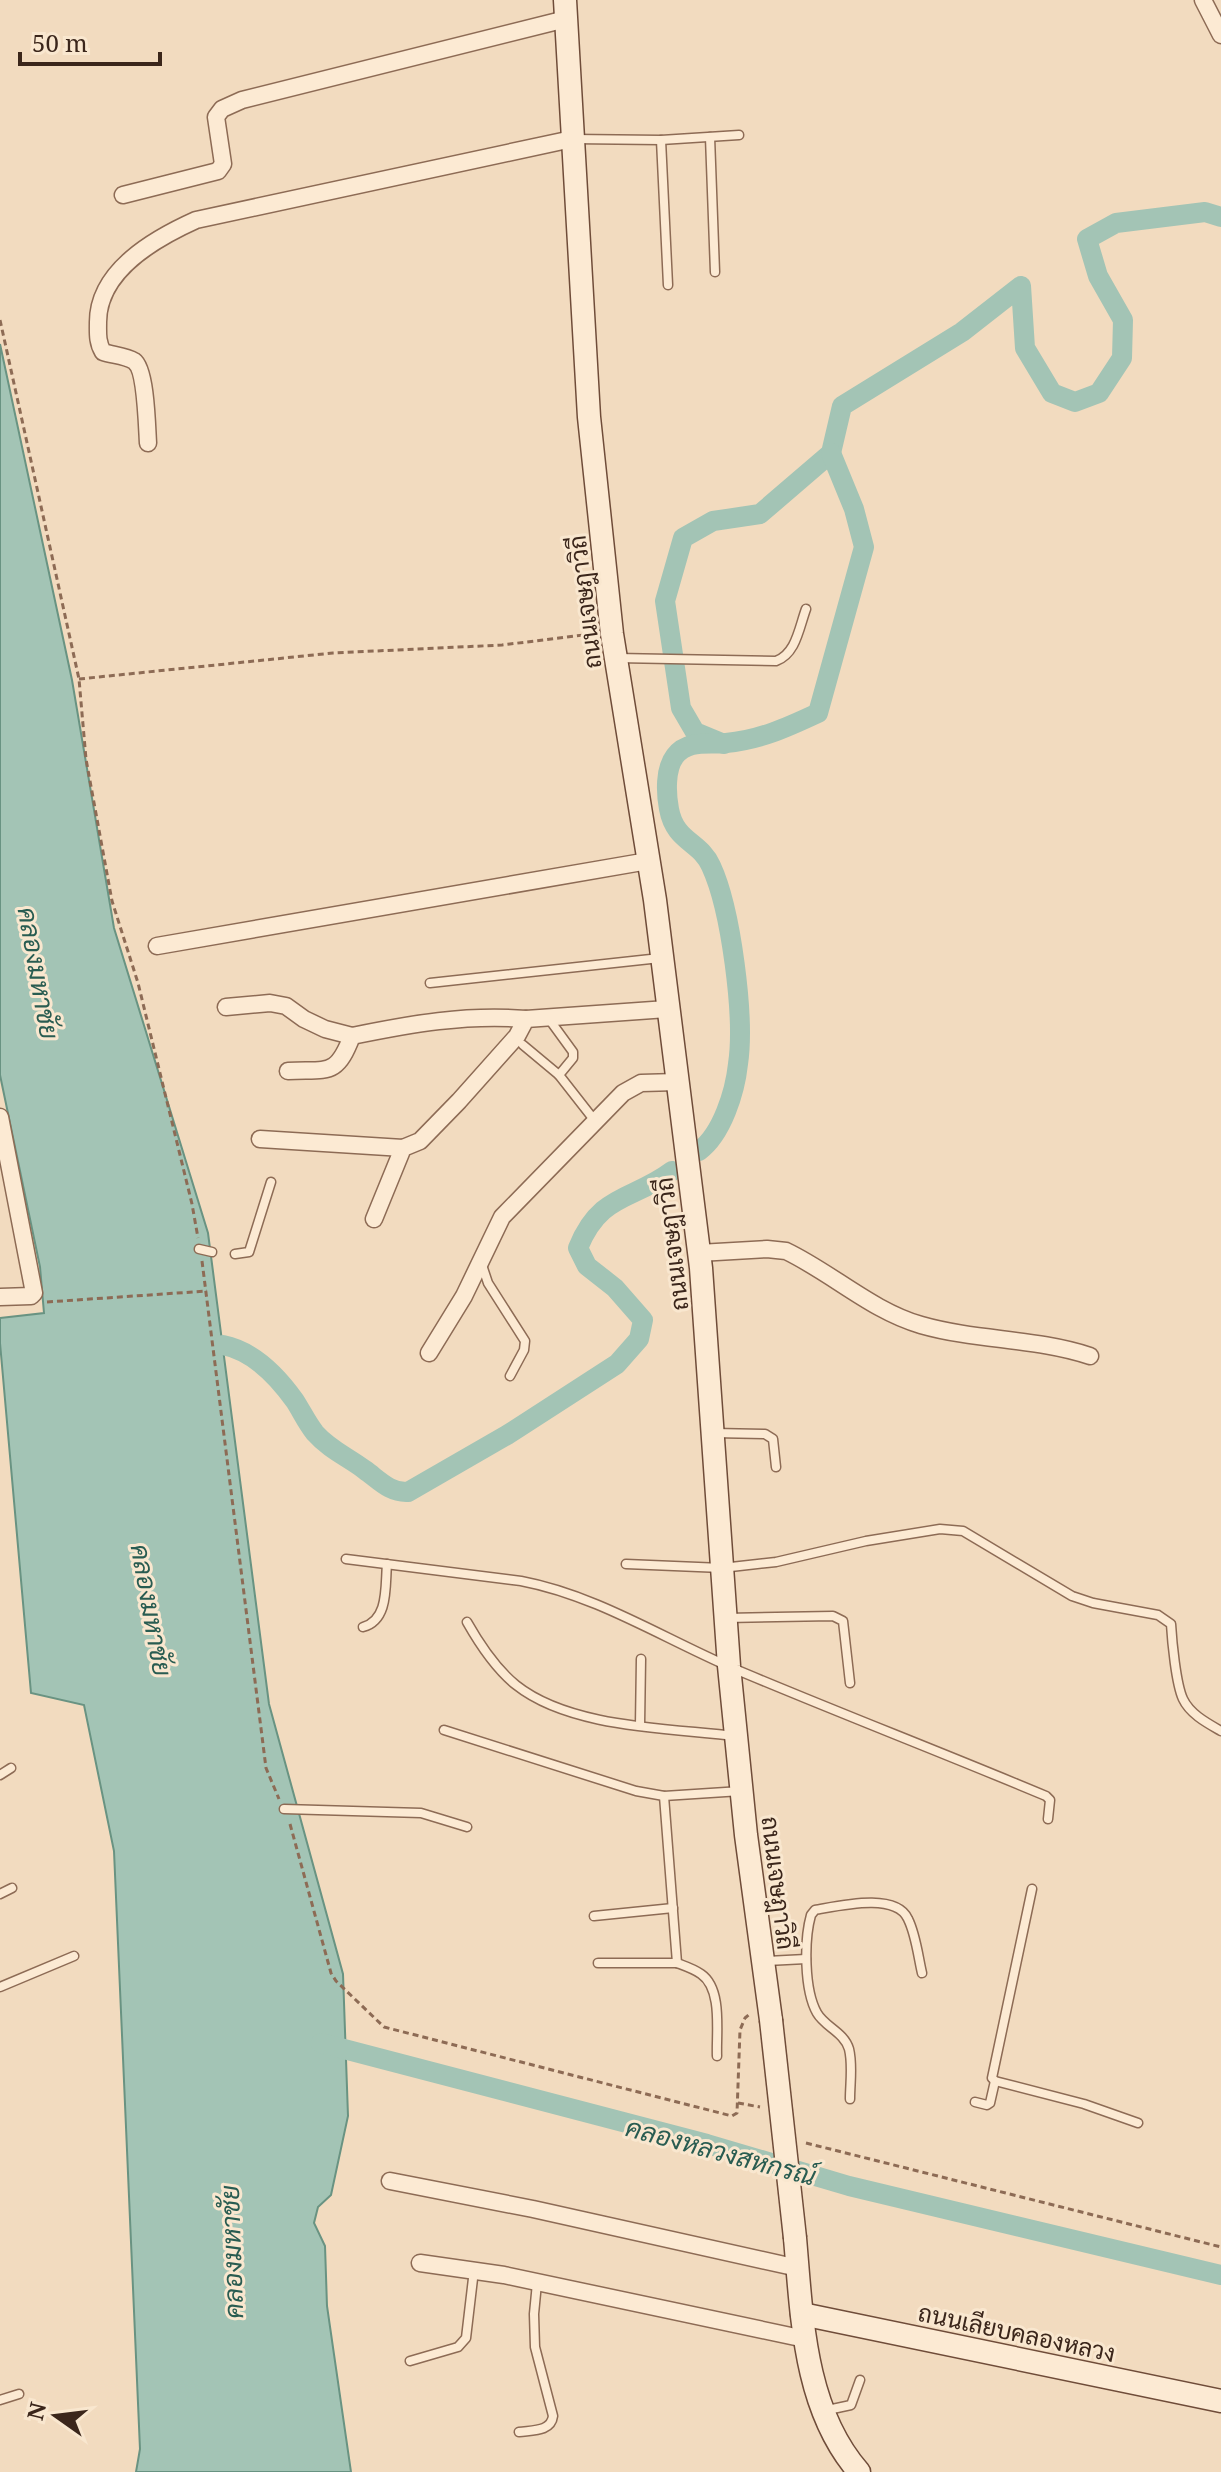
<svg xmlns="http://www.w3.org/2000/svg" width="1221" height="2472" viewBox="0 0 1221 2472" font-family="'Noto Serif',Sarabun,serif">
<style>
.water{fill:#a3c4b5;stroke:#699382;stroke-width:2}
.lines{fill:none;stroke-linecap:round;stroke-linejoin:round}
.canal{stroke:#a3c4b5;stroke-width:20}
.lane-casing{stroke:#8d6b55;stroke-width:11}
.street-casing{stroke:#8d6b55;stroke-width:19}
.secondary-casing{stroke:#6f4c39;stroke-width:25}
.path{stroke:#8d6b55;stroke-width:3;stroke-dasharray:6 4;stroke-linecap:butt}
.lane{stroke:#fcead3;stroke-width:8}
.street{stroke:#fcead3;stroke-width:16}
.secondary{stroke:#fcead3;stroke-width:22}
.secondary-bridge-casing{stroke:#6f4c39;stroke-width:25;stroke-linecap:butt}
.secondary-bridge{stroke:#fcead3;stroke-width:22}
.labels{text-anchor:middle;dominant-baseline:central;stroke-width:6;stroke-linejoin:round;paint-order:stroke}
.street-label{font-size:24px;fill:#3b261b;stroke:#f9e7cf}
.water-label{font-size:26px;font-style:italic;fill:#295c51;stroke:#f9e7cf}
</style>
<rect width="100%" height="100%" fill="#f2dbbf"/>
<!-- water -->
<path class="water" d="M0,344L72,680L114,928L208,1233L269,1704L343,1974L348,2116L331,2195L318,2207L314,2223L325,2246L327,2306L351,2472H136L140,2449L114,1851L84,1705L31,1693L0,1343V1318L44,1313L40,1267L0,1075Z"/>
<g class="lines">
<!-- canal -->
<g class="canal">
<path d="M724,744L695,732L681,708L665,601L683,538L713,521L760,514L831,453L842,406L962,332L1021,286L1025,348L1052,393L1075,402L1099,393L1122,358L1123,320L1098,276L1087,239L1116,223L1205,212L1221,217"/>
<path d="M699,1151C722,1134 735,1092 738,1064C745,1017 731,909 711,866C700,841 675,842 669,809C666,793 665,769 675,756C688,739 709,745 726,743C760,740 788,727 818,713L864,547L854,509L831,453"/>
<path d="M223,1345C253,1351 278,1377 295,1401C302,1412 307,1423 315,1433C330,1450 348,1457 365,1470C379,1480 390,1493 408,1492L507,1435L617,1364L639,1339L643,1320L615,1288L587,1266L578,1248C600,1193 632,1201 672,1171"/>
<path d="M321,2043L707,2144L849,2186L1221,2275"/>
</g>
<defs>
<g id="lane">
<path d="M710,137L715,272"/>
<path d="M573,139L661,140L739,135"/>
<path d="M661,140L668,285"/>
<path d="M617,658L776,661C796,654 799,628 806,609"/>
<path d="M430,983L660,958"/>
<path d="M549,1019L573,1052V1058L559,1075L595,1121"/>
<path d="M523,1045L559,1075"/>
<path d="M199,1249L212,1252"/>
<path d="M235,1254L249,1252L271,1182"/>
<path d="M481,1262L488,1283L525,1341L524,1350L510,1376"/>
<path d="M714,1433L765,1434L773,1439L776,1467"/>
<path d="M346,1559L521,1581C595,1595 661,1637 730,1667C834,1711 941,1752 1046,1796L1050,1800L1048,1819"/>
<path d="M626,1564L722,1568L776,1562L866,1541L940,1529L963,1531L1072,1596L1093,1603L1158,1615L1171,1624C1172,1641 1176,1684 1183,1699C1190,1714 1207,1723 1221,1731"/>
<path d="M726,1618L833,1616L843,1621L850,1683"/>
<path d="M467,1622C480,1645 495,1668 516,1685C570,1728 668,1728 735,1736"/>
<path d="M363,1627C389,1620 385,1586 387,1564"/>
<path d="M640,1725L641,1659"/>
<path d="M444,1730L636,1791L664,1796L741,1791"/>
<path d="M0,1775L11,1768"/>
<path d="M284,1809L421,1813L467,1827"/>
<path d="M1032,1889L992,2078L995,2081L1084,2104L1138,2123"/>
<path d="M0,1894L12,1888"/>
<path d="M594,1916L673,1908"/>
<path d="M767,1961L806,1959"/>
<path d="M598,1963H677L664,1796"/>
<path d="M677,1963C685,1966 694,1969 701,1974C723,1989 716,2033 717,2056"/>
<path d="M0,1987L74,1956"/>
<path d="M850,2099C850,2083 853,2065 849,2049C844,2032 825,2027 817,2013C804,1990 804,1940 811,1915L815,1910C839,1906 896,1892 908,1919C916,1935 918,1956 922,1973"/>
<path d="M975,2102L987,2105L990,2103L995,2081"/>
<path d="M410,2361L458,2347L466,2338L474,2270"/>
<path d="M0,2400L19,2394"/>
<path d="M823,2411L851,2405L860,2380"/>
<path d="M519,2432C532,2430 551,2432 553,2416L535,2347L534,2314L537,2283"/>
</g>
<g id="street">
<path d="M1203,0L1221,35"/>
<path d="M123,195L218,171L223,164L216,117L222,109L242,100L566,19"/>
<path d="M148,443C147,428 146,369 134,361C126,356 112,355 103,352C97,342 98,333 98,322C98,270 156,238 196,220L572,139"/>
<path d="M157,946L648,861"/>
<path d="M226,1007L270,1003L286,1006L304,1019L325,1029L352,1036"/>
<path d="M288,1071C329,1069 336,1077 352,1036C411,1024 466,1014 526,1019"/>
<path d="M0,1117L34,1293L31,1296L0,1297"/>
<path d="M260,1139L403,1148"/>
<path d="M374,1219L403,1148L420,1141L459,1101L517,1036L526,1019L667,1009"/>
<path d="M699,1253L767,1249L786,1251C832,1273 872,1311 921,1325C977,1341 1036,1338 1090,1356"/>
<path d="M429,1353L464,1296L502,1217L623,1093L641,1083L677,1082"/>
<path d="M390,2181L533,2209L798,2268"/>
<path d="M420,2263L504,2275L805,2339"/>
</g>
<g id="secondary">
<path d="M565,0L589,417L612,634L655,900L701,1268L729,1666L746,1835L771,2020"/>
<path d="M795,2238C802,2318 804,2409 859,2472"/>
<path d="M802,2314L1221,2401"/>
</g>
</defs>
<!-- lane casing -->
<use href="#lane" class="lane-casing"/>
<!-- street casing -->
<use href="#street" class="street-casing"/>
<!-- secondary casing -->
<use href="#secondary" class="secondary-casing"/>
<!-- path -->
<g class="path">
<path d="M0,320L79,679L86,759L112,901L138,983L192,1204L198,1238"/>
<path d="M79,679L333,653L502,645L592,634"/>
<path d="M202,1261L266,1768L279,1799"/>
<path d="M47,1302L207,1291"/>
<path d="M290,1824L331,1973L336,1981L384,2027L732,2116L737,2113L740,2030L745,2018L751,2013"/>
<path d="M738,2103L760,2107"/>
<path d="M806,2143L1221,2247"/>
</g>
<!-- lane -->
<use href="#lane" class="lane"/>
<!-- street -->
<use href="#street" class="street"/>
<!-- secondary -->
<use href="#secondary" class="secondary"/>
<defs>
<path id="secondary-bridge" d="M771,2020L795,2238"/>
</defs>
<!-- secondary-bridge casing -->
<use href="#secondary-bridge" class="secondary-bridge-casing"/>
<!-- secondary-bridge -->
<use href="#secondary-bridge" class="secondary-bridge"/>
</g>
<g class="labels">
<!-- street labels -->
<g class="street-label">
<text transform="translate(584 602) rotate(-97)">ถนนเจษฎาวิถี</text>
<text transform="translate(671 1244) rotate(-97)">ถนนเจษฎาวิถี</text>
<text transform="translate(779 1883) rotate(83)">ถนนเจษฎาวิถี</text>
<text transform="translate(1017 2332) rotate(12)">ถนนเลียบคลองหลวง</text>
</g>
<!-- water labels -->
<g class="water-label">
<text transform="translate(39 973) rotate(80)">คลองมหาชัย</text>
<text transform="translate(152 1610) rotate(80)">คลองมหาชัย</text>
<text transform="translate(721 2151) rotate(15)">คลองหลวงสหกรณ์</text>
<text transform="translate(231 2252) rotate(-92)">คลองมหาชัย</text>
</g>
</g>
<!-- north arrow -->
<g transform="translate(56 2416) rotate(284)" stroke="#f9e7cf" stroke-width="6" paint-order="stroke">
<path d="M0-6L14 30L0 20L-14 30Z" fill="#3b261b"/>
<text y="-12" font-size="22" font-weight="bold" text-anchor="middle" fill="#3b261b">N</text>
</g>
<!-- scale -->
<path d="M20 52v12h140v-12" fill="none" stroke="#3b261b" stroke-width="4"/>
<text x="32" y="52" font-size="24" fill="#3b261b" stroke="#f9e7cf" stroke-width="6" paint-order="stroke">50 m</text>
</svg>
